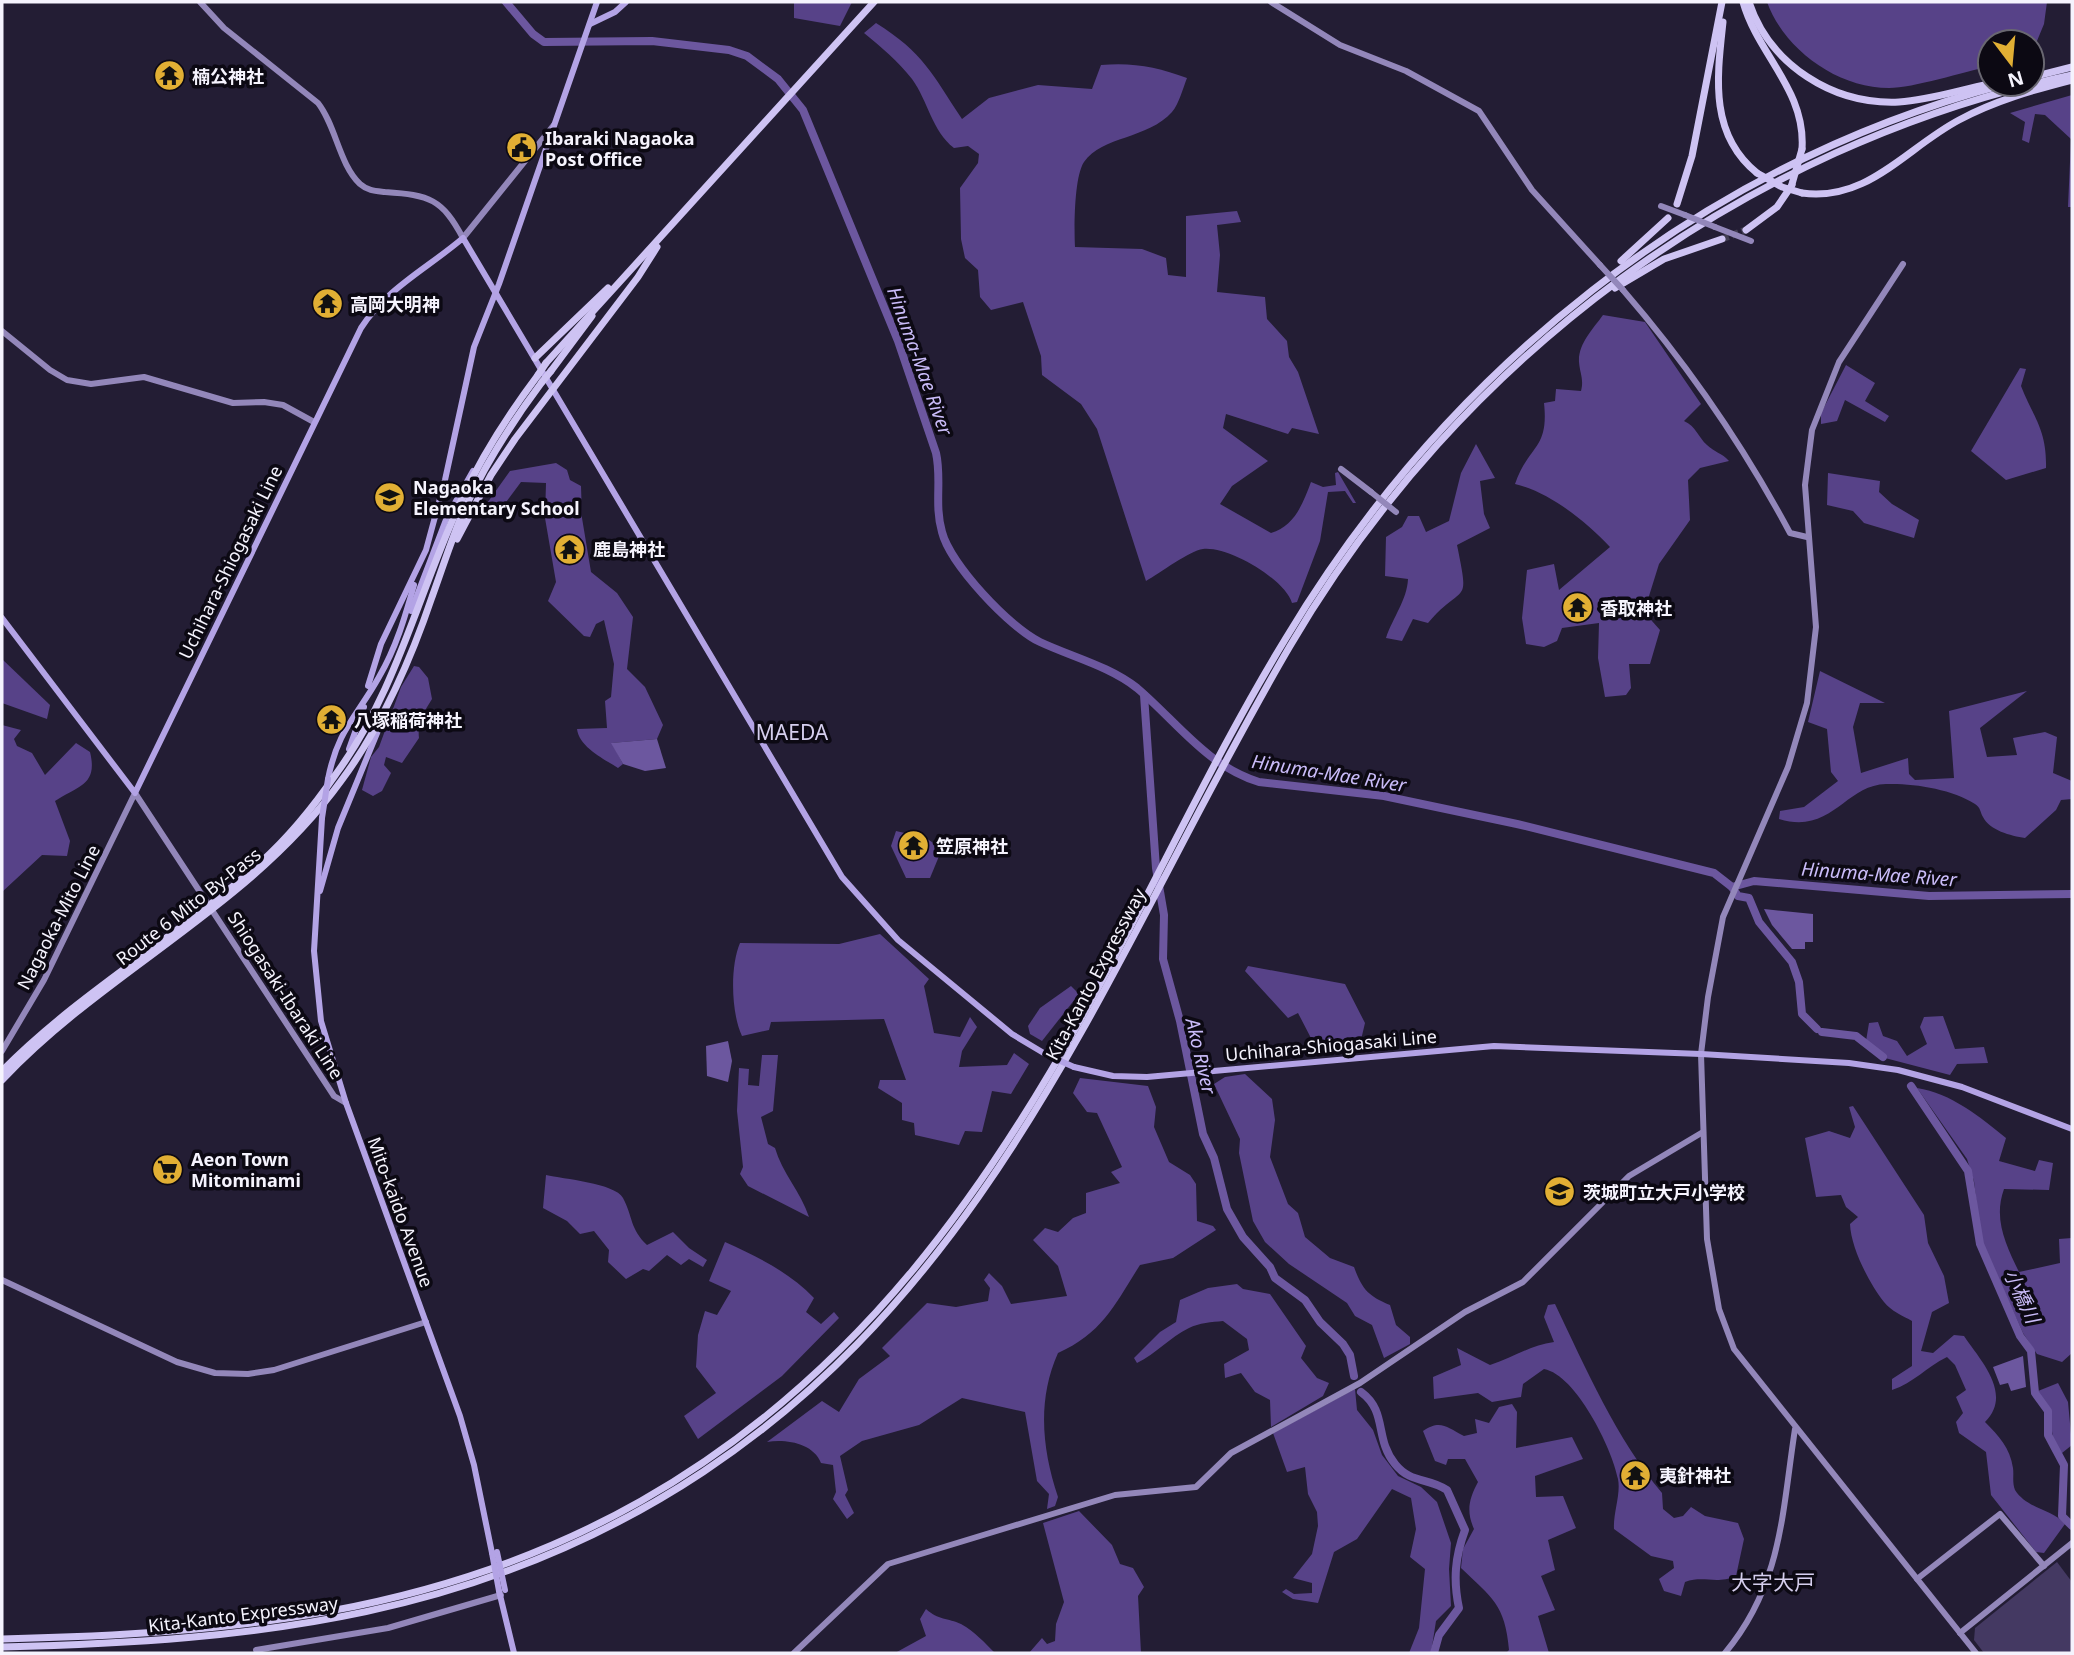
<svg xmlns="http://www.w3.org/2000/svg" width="2074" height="1655" viewBox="0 0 2074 1655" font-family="'Noto Sans','Noto Sans JP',sans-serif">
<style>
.green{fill:#443962}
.forest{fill:#574288}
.water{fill:#6c579f}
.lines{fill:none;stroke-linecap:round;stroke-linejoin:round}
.river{stroke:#6c579f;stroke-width:8}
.highway-tunnel{stroke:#423d52;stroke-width:7;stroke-dasharray:7 3.5;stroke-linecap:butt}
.secondary{stroke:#9387ba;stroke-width:6}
.primary{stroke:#b3a3e5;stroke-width:6}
.highway{stroke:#cec3f3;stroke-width:7}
.secondary-bridge{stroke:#9387ba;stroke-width:6}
.primary-bridge{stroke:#b3a3e5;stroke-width:6}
.highway-bridge{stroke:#cec3f3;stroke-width:7}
.labels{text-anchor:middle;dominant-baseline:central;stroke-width:7;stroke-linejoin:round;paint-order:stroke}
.poi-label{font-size:18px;font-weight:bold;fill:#f5f3fd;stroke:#0c0913;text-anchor:start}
.street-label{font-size:18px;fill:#f5f3fd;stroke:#0c0913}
.water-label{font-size:19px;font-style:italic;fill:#cabcf9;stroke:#0c0913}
.quarter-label{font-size:21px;fill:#d5ceed;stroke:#0c0913}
</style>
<rect width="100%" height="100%" fill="#231d34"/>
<!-- green -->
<path class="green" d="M2057,1562L2072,1582V1653H1984L1974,1640L1975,1628Z"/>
<!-- forest -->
<g class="forest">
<path d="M794,2H852L840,26L794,18Z"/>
<path d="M1767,2H2047L2044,24L2032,53V42H1990V66C1964,72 1913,88 1889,88C1837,88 1784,49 1767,2Z"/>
<path d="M876,23C924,53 932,74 962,119L989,98L1038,85L1092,89L1101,65C1132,62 1158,67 1187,78C1183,88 1179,104 1172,112C1148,139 1102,136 1084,162C1074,177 1074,228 1075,247L1142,249L1166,258L1168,275L1186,277V216L1237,211L1241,222L1217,225L1220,255L1217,292L1265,297L1267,319L1287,341L1289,357L1298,372L1319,434L1292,428L1288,434L1226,414L1223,428L1268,461L1232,486L1220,504L1271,533C1295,526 1303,503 1311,482L1323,487L1336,485L1335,473L1338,472L1356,503H1353L1345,491L1328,492L1320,541L1297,602L1292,603C1285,579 1228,546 1203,549C1189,551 1160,573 1146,581L1097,429L1081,404L1042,375L1041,356L1023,302L991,310L980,297L978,270L965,258L961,239L960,188L978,163L979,154L968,146L954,148C932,131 928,101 912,79C898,61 881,47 864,33Z"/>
<path d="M2072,95V207H2068L2071,139L2045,115L2035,114L2029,143L2022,140L2025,122L2010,113Z"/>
<path d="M1603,315L1645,322L1701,404L1684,421C1696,426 1698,437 1707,445C1714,452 1722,453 1729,461L1700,468L1688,480L1690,520L1659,564L1644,612L1660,630L1650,664H1629L1631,688L1626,695L1605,697L1598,658L1599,623L1562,628L1557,641L1544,647L1526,644L1522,618L1527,570L1554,564L1559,590L1610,547C1586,521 1549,492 1515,484C1529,444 1549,450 1544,403L1555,401L1556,389L1581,391C1584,379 1580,374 1579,362C1578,344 1593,329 1603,315Z"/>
<path d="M1846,365L1875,383L1865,401L1889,416L1885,422L1845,400L1837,421L1821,424V413Z"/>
<path d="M2020,368L2026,369L2021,386C2033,417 2047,429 2046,468L2006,480L1971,451Z"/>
<path d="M1476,444L1495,478L1480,481L1484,514L1490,528L1457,545C1470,609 1464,581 1428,623L1413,619L1402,641L1386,638C1393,617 1407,600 1408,579L1385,576L1386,537L1402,527L1408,516H1419L1426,532L1449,521L1461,473Z"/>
<path d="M556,463L567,470L570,480L581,486L582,518L591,572L617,593L633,617L627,669L645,687L663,725L657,739L612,743L623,764L618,768C604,759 579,747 577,729L607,728L605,701L611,697L614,664L604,620L596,624L590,637L584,636L548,601L556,582L545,518L546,483L521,482L501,509L485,506L510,471Z"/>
<path d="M1828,473L1880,481L1879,492L1892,504L1919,520L1914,538L1864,523L1853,511L1827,505Z"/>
<path d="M2,659L50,705L47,719L2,703Z"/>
<path d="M414,666L419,667L428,678L432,699C424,712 417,722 419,738L402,763L386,757L384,765L391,773L382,791L373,796L362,790L371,757L379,747L401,687Z"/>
<path d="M1820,671L1885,703H1860L1853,727L1861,773L1908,758L1909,774L1915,780L1954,778L1949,711L2027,691L1980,728L1987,757L2017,755L2013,738L2045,732L2057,737L2053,773L2072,781V799L2061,800L2056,810L2025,838C2011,836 1989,830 1983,817C1980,812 1981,808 1975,804C1952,789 1913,783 1886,784C1845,785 1832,835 1779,819L1780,811L1804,807L1838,781L1831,772L1827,729L1808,722Z"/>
<path d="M2,725L21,730L14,739L17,746L32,753L45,775L76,743L90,752C98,785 79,785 55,801L70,841L67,856L42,855L2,892Z"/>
<path d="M896,831L926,838L942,849L930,878H906L891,846Z"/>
<path d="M880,934L929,979L924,986L934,1033L960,1037L970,1017L977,1027L962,1051L959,1067L1007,1065L1014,1053L1029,1064L1011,1094L992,1091L982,1132L965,1131L959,1145L915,1135L914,1123L902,1120V1103L878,1088L880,1080H906L884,1019L771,1022L769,1030L742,1036C731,1013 730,966 740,943L839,944Z"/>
<path d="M1248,966L1345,984L1365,1023L1360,1044L1327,1051L1312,1040L1298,1013L1288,1018L1245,971Z"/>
<path d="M1071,986L1079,994L1042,1041L1030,1034L1028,1026L1040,1008Z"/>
<path d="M1943,1016L1955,1049L1984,1047L1988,1063L1957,1064L1950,1075L1885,1058L1866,1041L1869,1023L1878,1022L1883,1036L1897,1041L1907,1056L1927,1044L1920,1027L1924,1017Z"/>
<path d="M762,1055H778L773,1111L761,1117L768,1144L775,1148C782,1173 801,1192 809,1217L748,1186L740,1174L743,1167L737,1111L739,1068L749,1069L748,1085L759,1086Z"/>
<path d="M1245,1074L1272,1099L1275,1120L1270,1157L1288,1204L1298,1213L1305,1237L1330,1258L1354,1267C1362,1289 1368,1296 1390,1305L1396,1325L1410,1337V1344L1384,1358L1372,1325L1355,1316L1347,1303L1289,1264L1265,1242L1253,1221L1239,1153L1240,1139L1214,1084L1225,1077Z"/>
<path d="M1080,1078L1148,1086L1156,1107L1154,1127L1169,1162L1190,1175L1196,1184L1197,1221L1213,1226L1216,1230L1173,1258L1140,1265C1115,1304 1103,1333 1058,1353C1037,1400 1042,1449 1058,1497L1055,1506L1047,1509L1049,1494L1037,1481L1025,1412L962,1398L919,1425L862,1441L840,1456L848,1490L845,1495L854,1513L847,1519L833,1499L836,1492L833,1465L821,1463C813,1443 786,1439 767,1442L822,1401L839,1412L859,1379L890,1356L882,1348L927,1303L956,1307L988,1301L990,1288L984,1280L989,1273L1002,1286L1011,1304L1067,1296L1058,1266L1033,1240L1045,1228L1058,1232L1073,1218L1086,1213V1193L1120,1183L1111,1172L1122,1167L1097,1113L1087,1112L1073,1093Z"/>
<path d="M1917,1088C1951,1093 1980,1117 2006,1138L1999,1161L2035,1171L2039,1160L2053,1163L2049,1190L2004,1189C1993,1219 2006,1245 2019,1272L2060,1263L2059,1239L2072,1238V1353L2062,1362L2037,1354L2023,1333L1981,1240L1974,1181L1967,1159Z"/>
<path d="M1853,1106L1924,1215L1928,1243L1944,1276L1949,1303L1932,1312L1921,1351L1933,1353L1954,1335L1964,1336C1981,1361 2013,1394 1985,1422C1999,1436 2010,1448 2013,1468C2014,1475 2012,1483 2015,1490C2027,1509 2052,1509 2065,1524L2044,1553L2036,1552L1991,1495L1986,1452L1959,1433L1956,1422L1963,1413L1956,1397L1966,1390L1955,1365L1947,1357C1926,1367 1914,1383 1892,1390V1379L1912,1366V1321C1903,1316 1891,1311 1884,1302C1869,1283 1851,1248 1850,1224L1858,1217L1846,1207L1841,1195L1816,1197L1805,1138L1829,1131L1850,1138L1855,1127L1849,1107Z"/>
<path d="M546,1175C563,1179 615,1183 623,1198C633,1217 630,1229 647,1245L673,1232L689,1248L707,1260L703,1267L689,1259L681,1265L667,1255L649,1271L643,1269L626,1279L608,1262L609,1250L594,1231L580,1234L567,1221L543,1208Z"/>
<path d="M725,1242C758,1257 789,1272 814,1298L806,1312L821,1324L834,1312L839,1318L782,1376L698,1439L684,1416L716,1393L696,1367L698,1335L705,1311L717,1315L731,1291L709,1281Z"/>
<path d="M1237,1284L1243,1289L1270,1294L1306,1346L1301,1358L1317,1378L1329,1383L1323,1396L1271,1427L1270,1400L1255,1392L1241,1373L1225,1378L1224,1364L1249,1350L1247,1339L1223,1321C1212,1322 1199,1323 1189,1328C1170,1337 1156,1354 1137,1363L1134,1358L1160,1332L1176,1322L1180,1300L1208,1288Z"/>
<path d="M1555,1304C1586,1369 1616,1438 1662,1493L1663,1509L1674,1518L1683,1516L1691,1507L1705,1516L1738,1523L1744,1539L1736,1576C1715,1585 1705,1575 1685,1582L1681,1596L1664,1591L1659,1579L1674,1568L1673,1561L1651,1556L1614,1529C1613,1513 1621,1494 1618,1479C1612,1448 1576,1375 1544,1369L1523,1384L1521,1397L1492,1402L1478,1393L1434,1399L1433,1377L1461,1365L1457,1348L1490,1365C1513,1358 1530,1345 1554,1342L1544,1317L1548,1305Z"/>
<path d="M2058,1383L2068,1402L2072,1445L2062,1453L2053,1441L2050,1411L2038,1391Z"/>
<path d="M1355,1389L1357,1410L1373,1430L1382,1455L1398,1476L1421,1487L1437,1502L1451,1543L1449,1569L1451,1606L1436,1621L1431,1653H1409L1419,1628L1425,1569L1410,1557L1416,1529L1411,1498L1392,1489L1357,1539L1334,1552L1318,1603L1293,1599L1282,1592L1286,1589L1294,1594L1312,1593V1583L1293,1578L1312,1554L1318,1526L1317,1512L1308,1494L1305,1467L1287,1472L1273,1433Z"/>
<path d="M1512,1404L1517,1412L1516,1448L1572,1437L1583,1459L1535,1476L1536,1497L1563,1496L1576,1528L1548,1540L1555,1570L1541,1576L1555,1610L1538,1616L1549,1653H1506L1509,1650C1505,1604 1492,1598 1461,1568L1463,1549L1474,1529C1466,1511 1469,1499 1478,1482L1465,1459H1448L1446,1465L1435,1461L1423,1431C1440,1419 1447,1427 1464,1436L1477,1433L1475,1419L1489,1423L1499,1407Z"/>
<path d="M1079,1511L1112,1545L1120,1564L1133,1568L1144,1587L1138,1596L1141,1653H1029L1042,1638L1047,1644L1055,1641L1056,1624L1064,1602L1043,1523Z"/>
<path d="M926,1609C938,1620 948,1618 961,1624C975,1632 984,1642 995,1653H895L926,1636L920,1619Z"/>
</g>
<!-- water -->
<g class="water">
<path d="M657,739L666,768L645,771L623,764L611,743Z"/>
<path d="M1764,909L1813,914V942H1805V949H1792L1772,925Z"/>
<path d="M728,1041L732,1061L728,1082L707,1076L706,1046Z"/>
<path d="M2023,1356L2026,1387L2011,1391L2008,1383L2000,1385L1993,1367Z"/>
</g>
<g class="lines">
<!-- river -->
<g class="river">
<path d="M506,2L533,34L544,42L652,41L729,50L747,56L778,79L803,110L898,341L936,453C942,479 934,504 942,532C950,564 1010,628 1040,642C1072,657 1109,666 1137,688C1177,722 1207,766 1259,782L1384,796L1517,824L1714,873L1732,887L1754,881L1929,896L2072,894"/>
<path d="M1144,695L1156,868L1164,915L1163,959L1180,1021L1203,1134L1214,1158L1227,1209L1243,1237L1270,1267L1275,1278L1305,1300L1320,1322L1343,1344L1350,1355L1354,1376"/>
<path d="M1732,887L1738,896L1749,898L1759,922L1792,962L1799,982L1802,1014L1817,1029"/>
<path d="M1822,1032L1856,1036L1883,1057"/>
<path d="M1911,1086L1968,1171L1980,1244L2020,1336L2031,1351L2035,1393L2048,1411V1435L2064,1465L2062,1516L2072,1526"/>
<path d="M1361,1392C1388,1412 1374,1438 1395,1464C1411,1484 1428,1477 1447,1490L1465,1530C1455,1557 1453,1580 1459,1608L1439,1635L1434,1653"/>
</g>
<!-- highway-tunnel -->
<path class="highway-tunnel" d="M1722,239L1746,230"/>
<!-- secondary -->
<g class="secondary">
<path d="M200,2L224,28L318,103C336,126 339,164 360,184C368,191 376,191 385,192C430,195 442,199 463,238L554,125"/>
<path d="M1271,2L1340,45L1406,71L1479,111L1532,190L1600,265"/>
<path d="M1661,206L1685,215"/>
<path d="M1715,227L1751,241"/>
<path d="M1903,264L1839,362L1812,430L1805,485L1816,627L1807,703L1788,767L1723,917L1708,997L1701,1054L1707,1239L1719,1309L1734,1349L1976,1653"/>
<path d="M1623,290C1687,364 1744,447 1790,533L1807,537"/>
<path d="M2,331L50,370L67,380L91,384L144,377L233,403L264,402L283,405L314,422"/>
<path d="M1341,469L1371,492"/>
<path d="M2,1051L44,980L135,793L334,1096L346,1103"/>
<path d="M2,1280L177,1362L215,1373L248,1374L274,1370L426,1322"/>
<path d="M1917,1579L2000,1514L2044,1566"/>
<path d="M1960,1633L2072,1543"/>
<path d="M256,1650L388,1628L501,1595"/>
<path d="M794,1653L888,1564L1115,1495L1196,1487L1231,1453L1360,1383L1465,1312L1523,1282L1629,1176L1703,1132"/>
<path d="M1725,1653C1782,1585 1782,1513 1795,1429"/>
</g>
<!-- primary -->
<g class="primary">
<path d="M590,24L615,12L626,2"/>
<path d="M411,611L447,517L473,471"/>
<path d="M2,618L135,793L361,328C387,288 428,268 463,238L842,877L898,940L1012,1034L1047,1055"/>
<path d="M368,686L381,644L426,550L445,480L474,347L499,284L597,2"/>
<path d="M349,749L364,707"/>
<path d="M328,779C338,729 356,718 379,677C396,648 405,617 414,585"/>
<path d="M322,818L314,951L321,1021L346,1103L460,1416L474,1465L492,1553"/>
<path d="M320,891L338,828L382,721"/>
<path d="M1074,1067L1113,1076L1147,1077L1494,1046L1701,1054L1849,1063L1898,1070L1962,1087L2072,1129"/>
<path d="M499,1591L514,1653"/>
</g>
<!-- highway -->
<g class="highway">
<path d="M1743,2C1758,55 1806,90 1802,149"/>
<path d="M1749,2C1770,65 1833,105 1899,102C1930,100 1959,90 1989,84"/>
<path d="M1723,22C1717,77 1709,134 1757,173"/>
<path d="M2032,77L2072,67"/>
<path d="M1802,193C1868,202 1906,148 1959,120C1994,101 2033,90 2072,80"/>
<path d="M1677,204L1692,156L1722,2"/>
<path d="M1746,230L1777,207L1792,185"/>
<path d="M1621,261L1668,218"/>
<path d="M1615,288L1664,259L1722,239"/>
<path d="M535,358L608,288"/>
<path d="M546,363L874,2"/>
<path d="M551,371L592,316"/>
<path d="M457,539L491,475L515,439L638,277L657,247"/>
<path d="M2,1071C80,992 178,937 261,862C290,836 314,806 336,774C397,691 418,593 461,501C482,455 508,415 538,375"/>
<path d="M2,1080C107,969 249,908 341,781C382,726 410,662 432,597C443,567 452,537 465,508C486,463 512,422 542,382"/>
<path d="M2,1639C228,1634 440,1615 641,1501C857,1379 993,1186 1107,971C1167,860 1220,746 1286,638C1447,370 1701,164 2006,84"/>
<path d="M2,1647C257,1641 484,1617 703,1472C1005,1272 1115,944 1290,646C1459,357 1744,145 2072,75"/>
</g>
<!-- secondary-bridge -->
<g class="secondary-bridge">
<path d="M1685,215L1715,227"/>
<path d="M1600,265L1623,290"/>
<path d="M1371,492L1396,512"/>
</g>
<!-- primary-bridge -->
<g class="primary-bridge">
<path d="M322,818L328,779"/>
<path d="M1047,1055L1074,1067"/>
<path d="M497,1552L505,1590"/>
<path d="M492,1553L499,1591"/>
</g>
<!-- highway-bridge -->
<g class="highway-bridge">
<path d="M1757,173L1782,187L1802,193"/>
<path d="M1792,184L1802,149"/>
<path d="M538,375L546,363"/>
<path d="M542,382L551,371"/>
</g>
</g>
<!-- icons -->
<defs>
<symbol id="temple-disc" viewBox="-11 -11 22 22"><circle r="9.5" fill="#e1af34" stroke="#0c0913"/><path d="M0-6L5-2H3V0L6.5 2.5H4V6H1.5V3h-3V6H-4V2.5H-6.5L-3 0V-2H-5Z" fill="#111"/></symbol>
<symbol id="civic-disc" viewBox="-11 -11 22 22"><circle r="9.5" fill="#e1af34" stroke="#0c0913"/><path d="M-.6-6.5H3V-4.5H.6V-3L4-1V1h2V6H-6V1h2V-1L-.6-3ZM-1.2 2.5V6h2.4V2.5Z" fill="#111"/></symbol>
<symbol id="school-disc" viewBox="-11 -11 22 22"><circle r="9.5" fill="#e1af34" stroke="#0c0913"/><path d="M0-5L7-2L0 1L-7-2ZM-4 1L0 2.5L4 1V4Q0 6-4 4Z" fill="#111"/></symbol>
<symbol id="supermarket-disc" viewBox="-11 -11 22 22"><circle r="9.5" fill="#e1af34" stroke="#0c0913"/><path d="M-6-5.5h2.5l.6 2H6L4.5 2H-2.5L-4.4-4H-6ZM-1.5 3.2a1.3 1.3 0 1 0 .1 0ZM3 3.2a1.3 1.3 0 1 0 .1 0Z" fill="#111"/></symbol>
</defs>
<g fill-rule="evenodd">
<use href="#temple-disc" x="152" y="58" width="35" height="35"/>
<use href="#civic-disc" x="504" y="130" width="35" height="35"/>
<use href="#temple-disc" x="310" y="286" width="35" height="35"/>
<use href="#school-disc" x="372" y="480" width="35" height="35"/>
<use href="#temple-disc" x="552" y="532" width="35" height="35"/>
<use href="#temple-disc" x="1560" y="590" width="35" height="35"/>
<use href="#temple-disc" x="314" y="702" width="35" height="35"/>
<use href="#temple-disc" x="896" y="828" width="35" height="35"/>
<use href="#supermarket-disc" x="150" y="1152" width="35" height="35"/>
<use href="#school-disc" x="1542" y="1174" width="35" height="35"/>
<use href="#temple-disc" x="1618" y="1458" width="35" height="35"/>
</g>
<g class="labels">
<!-- poi labels -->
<g class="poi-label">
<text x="192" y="76">楠公神社</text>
<text x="545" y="138">Ibaraki Nagaoka<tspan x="545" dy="21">Post Office</tspan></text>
<text x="350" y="304">高岡大明神</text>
<text x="413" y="487">Nagaoka<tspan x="413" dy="21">Elementary School</tspan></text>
<text x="593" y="549">鹿島神社</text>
<text x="1600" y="608">香取神社</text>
<text x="354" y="720">八塚稲荷神社</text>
<text x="936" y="846">笠原神社</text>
<text x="191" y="1159">Aeon Town<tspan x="191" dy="21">Mitominami</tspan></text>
<text x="1583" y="1192">茨城町立大戸小学校</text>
<text x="1659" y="1475">夷針神社</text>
</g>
<!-- street labels -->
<g class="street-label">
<text transform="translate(230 562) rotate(-64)">Uchihara-Shiogasaki Line</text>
<text transform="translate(188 906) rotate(-38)">Route 6 Mito By-Pass</text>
<text transform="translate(58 917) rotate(-63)">Nagaoka-Mito Line</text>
<text transform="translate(1095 974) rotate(-62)">Kita-Kanto Expressway</text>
<text transform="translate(286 995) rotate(57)">Shiogasaki-Ibaraki Line</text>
<text transform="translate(1331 1045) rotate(-5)">Uchihara-Shiogasaki Line</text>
<text transform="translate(401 1212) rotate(70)">Mito-kaido Avenue</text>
<text transform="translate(243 1614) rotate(-7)">Kita-Kanto Expressway</text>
</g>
<!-- water labels -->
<g class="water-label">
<text transform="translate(920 361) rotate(70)">Hinuma-Mae River</text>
<text transform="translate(1329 773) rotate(9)">Hinuma-Mae River</text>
<text transform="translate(1879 874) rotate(4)">Hinuma-Mae River</text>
<text transform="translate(1201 1056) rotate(77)">Ako River</text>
<text transform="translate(2022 1296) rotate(65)">小橋川</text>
</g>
<!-- quarter labels -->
<g class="quarter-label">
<text x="792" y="732">MAEDA</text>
<text x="1773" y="1582">大字大戸</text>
</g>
</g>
<!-- border -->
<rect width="2074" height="1655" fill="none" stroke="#f5f3fd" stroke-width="7"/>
<!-- north arrow -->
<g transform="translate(2011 63) rotate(164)"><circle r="33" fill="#0c0913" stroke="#696771" stroke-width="2"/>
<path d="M0-5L12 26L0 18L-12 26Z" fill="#e1af34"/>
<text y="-10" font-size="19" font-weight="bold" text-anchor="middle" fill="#f5f3fd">N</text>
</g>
</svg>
